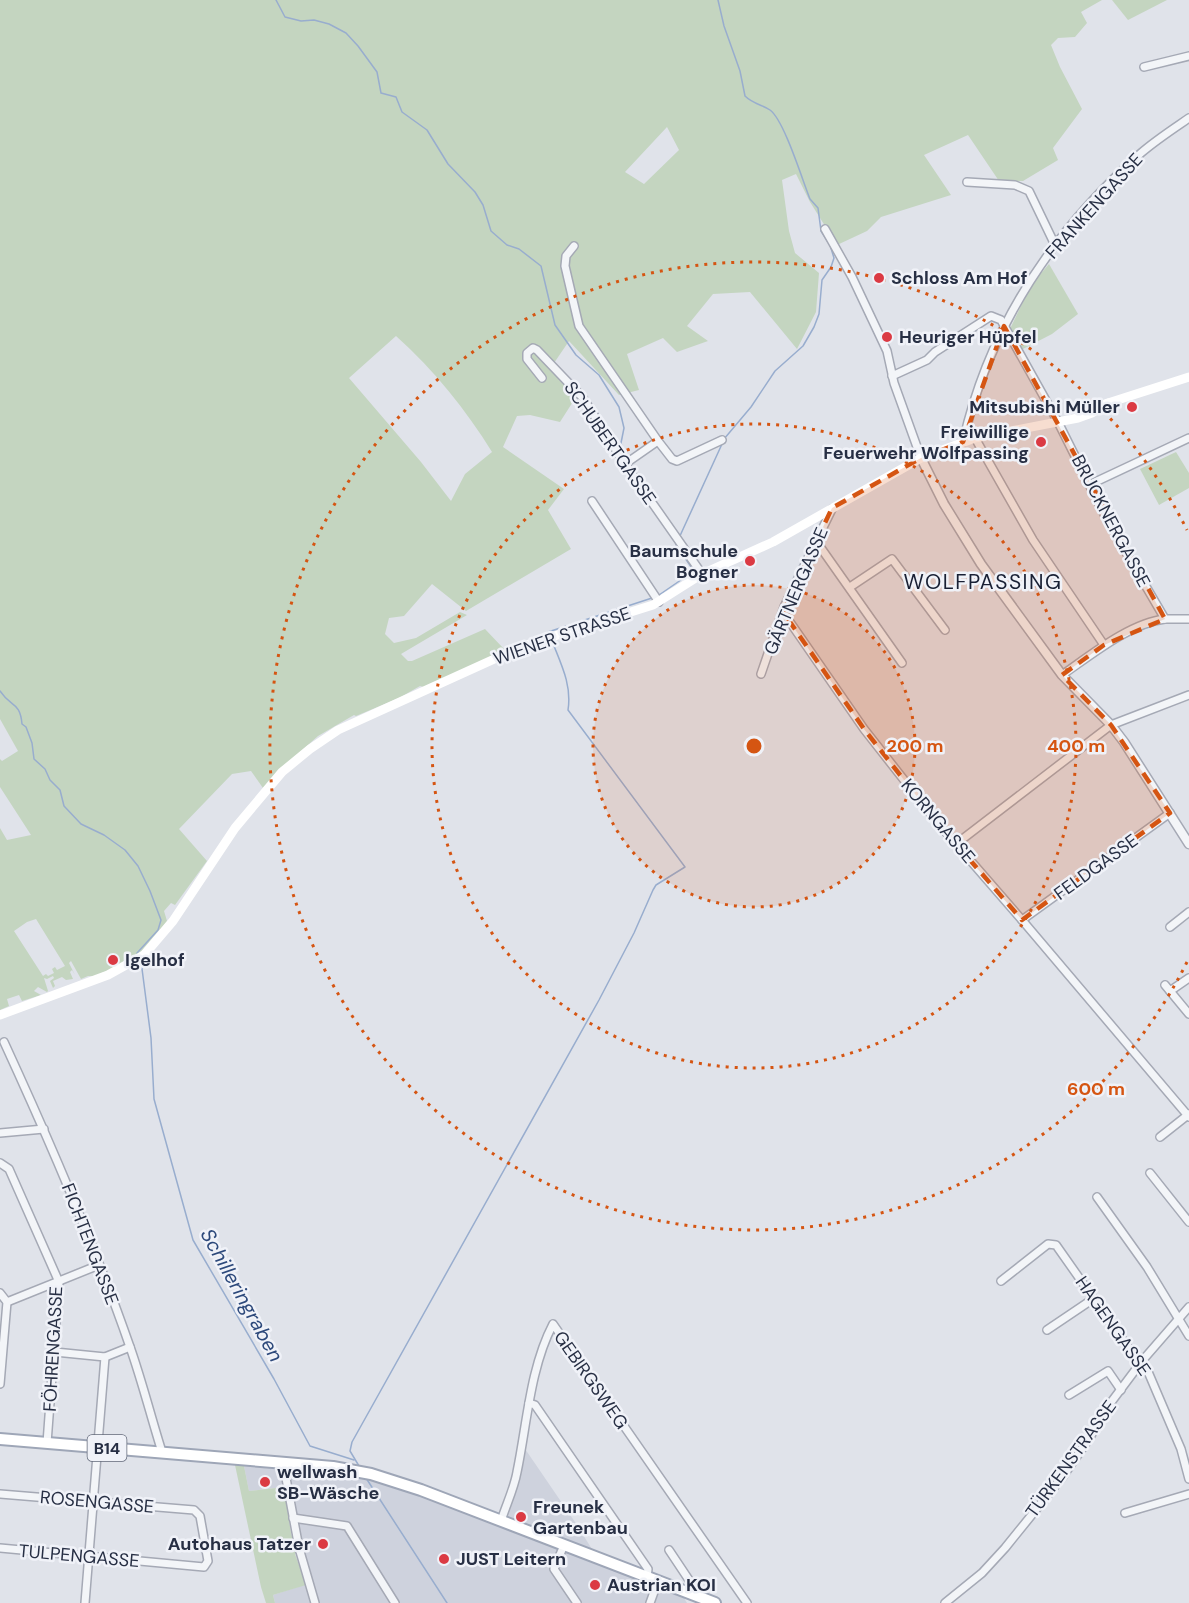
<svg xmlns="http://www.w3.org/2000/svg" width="1189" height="1603" viewBox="0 0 1189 1603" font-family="'DM Sans',sans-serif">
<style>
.built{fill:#ced2dd}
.green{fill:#c4d5c0;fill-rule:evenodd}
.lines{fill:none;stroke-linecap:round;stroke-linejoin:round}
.stream{stroke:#98adce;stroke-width:1.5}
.minor-casing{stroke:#a5a9b5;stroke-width:10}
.tertiary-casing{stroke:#a5a9b5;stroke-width:11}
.primary-casing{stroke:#9ea6b7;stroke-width:14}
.minor{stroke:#f3f5f8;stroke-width:7}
.tertiary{stroke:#f3f5f8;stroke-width:8}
.secondary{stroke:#fff;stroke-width:9}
.primary{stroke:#fff;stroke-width:10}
.marked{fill:#d55512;fill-opacity:0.2;stroke:#d55512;stroke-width:4.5;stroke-dasharray:12 8;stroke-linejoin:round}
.ring{fill:none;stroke:#d55512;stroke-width:3;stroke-dasharray:3 6}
.poi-dot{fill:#db3a43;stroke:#f0f2f8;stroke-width:2}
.labels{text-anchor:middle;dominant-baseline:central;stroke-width:5;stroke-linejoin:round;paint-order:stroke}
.shield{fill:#f0f2f8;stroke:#636a7a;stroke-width:1.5}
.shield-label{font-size:16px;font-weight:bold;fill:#272f44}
.street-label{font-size:18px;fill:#272f44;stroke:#f0f2f8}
.poi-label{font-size:18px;font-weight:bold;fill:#272f44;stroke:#f0f2f8;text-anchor:start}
.water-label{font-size:20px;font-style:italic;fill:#2d497b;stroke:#f0f2f8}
.quarter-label{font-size:21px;letter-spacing:1.5px;fill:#192034;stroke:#f0f2f8}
.centre{fill:#d55512;stroke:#f0f2f8;stroke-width:3}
.ring-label{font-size:18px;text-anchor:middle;font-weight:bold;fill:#d55512;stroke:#f0f2f8;stroke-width:5;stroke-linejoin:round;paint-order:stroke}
</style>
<rect width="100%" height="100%" fill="#e0e3ea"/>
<!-- built -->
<g class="built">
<path d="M521,1443L575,1522L595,1554L501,1518L515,1473Z"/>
<path d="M282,1465L349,1473L389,1483L570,1550L684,1598L687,1603H275L273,1595L307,1584Z"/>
<path d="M244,1466L275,1469L279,1472L284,1487L249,1491Z"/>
</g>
<!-- green -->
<g class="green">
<path d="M0,0H1102L1081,12L1087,23L1075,37L1058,38L1051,45L1060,67L1082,109L1053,148L1058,160L1023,181H999L968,135L924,155L951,195L881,217L867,231L837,245L810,202L796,174L782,180L789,231L795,253L819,273L816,312L797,349L750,292L713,294L687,326L708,341L677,352L663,338L627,354L639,390L619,395L569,341L552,366L576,397L560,422L530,415L517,416L503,447L564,489L548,510L571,549L466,611L432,584L404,616L389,618L385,634L394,643L416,638L460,612L467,615L401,654L408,661H412L485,629L504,649L500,653L427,688L420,686L399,698L356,716L354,715L318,736L281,769L263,788L251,771L232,774L179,829L207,861L175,905L171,903L164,911L167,921L146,948L121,965L95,976H88L81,979L71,961L69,963L75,975L72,970L70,972L73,979L66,980L62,977L53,981L55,986L53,988L50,981L54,978L53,976L47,979L44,978L48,991L47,992L38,987L34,991L41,995L22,1001L19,995L7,999L9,1006L0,1010V828L7,840L31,835L0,787V759L2,761L18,751L0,719ZM667,127L679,150L644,184L625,172ZM396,336C434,370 466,410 492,452L465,474L451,501L421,462L349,378ZM36,919L65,966L57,970L55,967L52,969L54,973L48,976L46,974L43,976L14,931L27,922Z"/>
<path d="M1112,0H1167L1128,20Z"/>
<path d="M1049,264L1078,314L1052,334L1021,350L1009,331L1031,285Z"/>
<path d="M1176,452L1189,473V488L1159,505L1140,469Z"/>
<path d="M235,1465L244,1466L249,1491L284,1487L291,1533L296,1553L295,1554L306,1585L273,1595L275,1603H266L261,1587Z"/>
</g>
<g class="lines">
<!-- stream -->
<g class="stream">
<path d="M276,0L285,17L301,21L314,20L329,24L346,33L358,46L377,72L381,93L396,97L402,112L427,130L448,164L475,192L483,205L491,231L507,245L519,249L541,266L555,325L576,355L599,375L619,407L624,428L621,443L625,458"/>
<path d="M718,0L724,26L740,71L745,96C753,104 763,105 770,110C784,120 802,179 810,199L818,208L821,231L830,245L834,258L831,267L822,280L819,314L814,327L803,346L775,371L751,407L724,439"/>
<path d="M679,538L722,444"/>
<path d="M659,595L694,571L676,545L677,542"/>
<path d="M549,634L548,632L652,598"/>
<path d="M0,691C11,708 20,701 22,724L26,727L32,743L34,759L45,769L50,780L60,790L64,806L81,824L104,835L125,850L138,866L150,891L161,920L158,930L137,953"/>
<path d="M141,961L151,1038L154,1099L193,1240L274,1379L310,1446L354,1460"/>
<path d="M359,1466L350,1451L352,1442L599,1000L634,933L653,890L656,885L685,867L568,710C572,685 561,664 552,641"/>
<path d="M366,1478L447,1603"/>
</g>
<defs>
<g id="minor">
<path d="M1144,67L1189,56"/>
<path d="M967,182L1015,185L1029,191L1055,245"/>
<path d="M825,229L852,277L887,351L894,383L921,458"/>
<path d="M574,246L566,256L565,266L579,326L658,441L672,459L677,461L722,440"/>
<path d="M892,376L927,360L935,352L991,316L1001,320L1058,422L1106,518L1165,619"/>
<path d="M542,378L527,359V353L533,348L537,350L583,398L625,464L702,574"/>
<path d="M975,438L1033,540L1104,645"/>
<path d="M963,442C989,327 1053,231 1141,153C1156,140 1173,129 1189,118"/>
<path d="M625,464L658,441"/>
<path d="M1091,484L1189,438"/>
<path d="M592,501L659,602"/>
<path d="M816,541L902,663"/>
<path d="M850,587L892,559L945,630"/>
<path d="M783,612L864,729L937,822L1022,920L1189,1117"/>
<path d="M761,674L784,607L832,509"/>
<path d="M1062,675C1091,655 1130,623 1165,619C1173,619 1181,619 1189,619"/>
<path d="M956,844L1111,725L1189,695"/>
<path d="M1022,920L1170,813"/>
<path d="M1170,927L1189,912"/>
<path d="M1165,985L1189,1014"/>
<path d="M1170,991L1189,978"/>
<path d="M4,1042C50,1142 94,1243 130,1347C142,1381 151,1417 162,1452"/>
<path d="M0,1133L44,1129"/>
<path d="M1160,1137L1189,1114"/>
<path d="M0,1163L9,1169L59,1282L47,1443"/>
<path d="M1150,1173L1189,1222"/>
<path d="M1097,1197L1147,1267L1189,1336"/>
<path d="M1001,1281L1048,1244L1056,1245L1132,1353L1146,1367L1181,1449L1189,1479"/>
<path d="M0,1293L7,1302L0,1384"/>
<path d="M7,1302L99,1265"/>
<path d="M1047,1330L1093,1299"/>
<path d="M55,1352L105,1357L130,1347"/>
<path d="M1069,1395L1108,1371L1121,1390"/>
<path d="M529,1403L535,1405L648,1569L647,1577"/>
<path d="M283,1462L299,1548L315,1603"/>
<path d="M0,1494L194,1510L200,1516L208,1561L204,1567L0,1548"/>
<path d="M1125,1513L1189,1494"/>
<path d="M293,1518L347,1526L395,1603"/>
<path d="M501,1521C506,1505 514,1489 517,1472C527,1424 530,1368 553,1324L747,1603"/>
<path d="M564,1545L554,1569L577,1603"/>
<path d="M669,1550L691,1583L690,1593"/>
<path d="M85,1603L105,1357"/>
<path d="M650,1603L658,1581"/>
<path d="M945,1603L982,1573L1005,1548L1064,1475L1089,1439L1109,1405L1142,1361L1189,1307"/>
</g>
<path id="tertiary" d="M921,458L944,504L981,564L1062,675L1111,725L1124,742L1189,844"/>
<path id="primary" d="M0,1439L333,1467L371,1474L421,1490L715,1603"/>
</defs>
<!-- minor casing -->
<use href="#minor" class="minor-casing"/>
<!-- tertiary casing -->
<use href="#tertiary" class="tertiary-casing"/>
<!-- primary casing -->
<use href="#primary" class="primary-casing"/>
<!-- minor -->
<use href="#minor" class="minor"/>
<!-- tertiary -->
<use href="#tertiary" class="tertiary"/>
<!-- secondary -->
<g class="secondary">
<path d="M1105,404L1189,377"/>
<path d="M0,1015L108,975L144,955L173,921L235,828L282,772L310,749L338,730L523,646L653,605L702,574L773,542L921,458L975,438L1078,418L1092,413L1108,403"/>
</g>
<!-- primary -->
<use href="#primary" class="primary"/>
</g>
<!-- marked area -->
<path class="marked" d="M1004,326L1165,619L1104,645L1062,675L1111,725L1170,813L1022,920L937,822L864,729L783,612L832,508L921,458L963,442Z"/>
<!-- distance rings -->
<circle cx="754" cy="746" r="161" fill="#d55512" fill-opacity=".12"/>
<g class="ring">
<circle cx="754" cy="746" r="161"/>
<circle cx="754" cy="746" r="322"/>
<path d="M1187 962A484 484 0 1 1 1187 530"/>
</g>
<!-- markers -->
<g class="poi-dot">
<circle cx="879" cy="278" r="6"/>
<circle cx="887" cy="337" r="6"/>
<circle cx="1132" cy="407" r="6"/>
<circle cx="1041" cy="442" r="6"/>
<circle cx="750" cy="561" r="6"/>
<circle cx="113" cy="960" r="6"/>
<circle cx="265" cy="1482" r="6"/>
<circle cx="521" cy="1517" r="6"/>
<circle cx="323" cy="1544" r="6"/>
<circle cx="444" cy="1559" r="6"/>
<circle cx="595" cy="1585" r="6"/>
</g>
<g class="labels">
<!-- shield labels -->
<rect class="shield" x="87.5" y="1435" width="39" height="26" rx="4.5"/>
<g class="shield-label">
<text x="107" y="1448">B14</text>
</g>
<!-- street labels -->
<g class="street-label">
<text transform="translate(1094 206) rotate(-48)">FRANKENGASSE</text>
<text transform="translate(610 443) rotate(55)">SCHUBERTGASSE</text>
<text transform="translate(1111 521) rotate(62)">BRUCKNERGASSE</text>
<text transform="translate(796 591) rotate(-67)">GÄRTNERGASSE</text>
<text transform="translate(562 636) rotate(-19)">WIENER STRASSE</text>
<text transform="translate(938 821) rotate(50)">KORNGASSE</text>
<text transform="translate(1096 867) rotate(-36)">FELDGASSE</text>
<text transform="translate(90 1244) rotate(69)">FICHTENGASSE</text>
<text transform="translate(1113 1326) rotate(55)">HAGENGASSE</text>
<text transform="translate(53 1349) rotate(-87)">FÖHRENGASSE</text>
<text transform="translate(591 1380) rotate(55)">GEBIRGSWEG</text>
<text transform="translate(1071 1459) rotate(-54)">TÜRKENSTRASSE</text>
<text transform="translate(97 1502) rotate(5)">ROSENGASSE</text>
<text transform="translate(79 1556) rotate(5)">TULPENGASSE</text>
</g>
<!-- poi labels -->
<g class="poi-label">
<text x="891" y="278">Schloss Am Hof</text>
<text x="899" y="337">Heuriger Hüpfel</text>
<text x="1120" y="407" text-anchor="end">Mitsubishi Müller</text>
<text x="1029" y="432" text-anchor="end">Freiwillige<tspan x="1029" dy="21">Feuerwehr Wolfpassing</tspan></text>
<text x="738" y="551" text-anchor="end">Baumschule<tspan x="738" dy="21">Bogner</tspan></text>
<text x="125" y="960">Igelhof</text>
<text x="277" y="1472">wellwash<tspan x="277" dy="21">SB-Wäsche</tspan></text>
<text x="533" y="1507">Freunek<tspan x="533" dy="21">Gartenbau</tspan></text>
<text x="311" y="1544" text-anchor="end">Autohaus Tatzer</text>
<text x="456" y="1559">JUST Leitern</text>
<text x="607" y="1585">Austrian KOI</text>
</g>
<!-- water labels -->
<g class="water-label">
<text transform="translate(242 1295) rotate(61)">Schilleringraben</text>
</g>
<!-- quarter labels -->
<g class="quarter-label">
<text x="983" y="582">WOLFPASSING</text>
</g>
</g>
<circle cx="754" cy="746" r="9" class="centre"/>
<g class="ring-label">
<text x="915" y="752">200 m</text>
<text x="1076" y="752">400 m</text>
<text x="1096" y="1095">600 m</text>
</g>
</svg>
